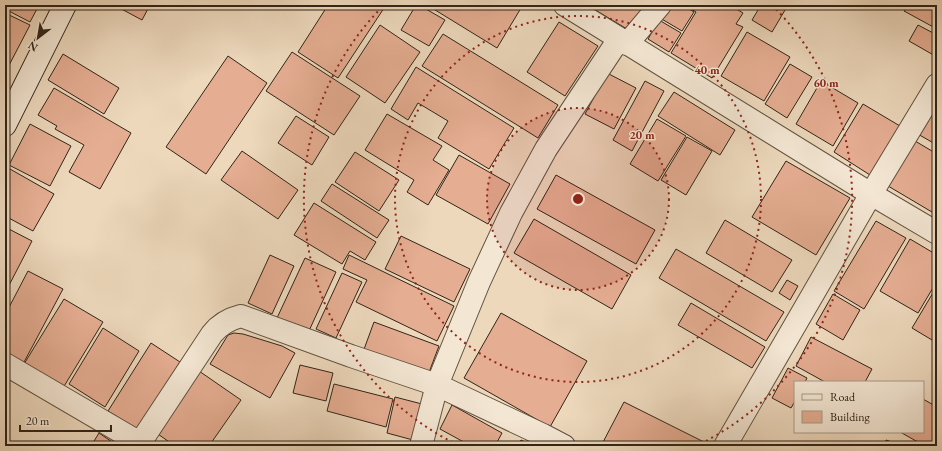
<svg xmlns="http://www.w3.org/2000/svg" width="942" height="451" viewBox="0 0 942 451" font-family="'EB Garamond',serif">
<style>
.building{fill:#e5ad92;stroke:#312517}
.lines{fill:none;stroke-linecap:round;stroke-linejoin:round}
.street-casing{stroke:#605240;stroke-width:24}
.secondary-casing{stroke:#312517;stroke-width:24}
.street{stroke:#f3e6d3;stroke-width:22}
.secondary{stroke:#f3e6d3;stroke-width:22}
.ring{fill:none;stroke:#8f2418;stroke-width:2;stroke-dasharray:2 4}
.centre{fill:#8f2418;stroke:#f3e6d3;stroke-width:2}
.ring-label{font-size:12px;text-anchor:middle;font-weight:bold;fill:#8f2418;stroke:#f3e6d3;stroke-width:3;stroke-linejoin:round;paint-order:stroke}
</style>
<rect width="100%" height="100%" fill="#edd8bc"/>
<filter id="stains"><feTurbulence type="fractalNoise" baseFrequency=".005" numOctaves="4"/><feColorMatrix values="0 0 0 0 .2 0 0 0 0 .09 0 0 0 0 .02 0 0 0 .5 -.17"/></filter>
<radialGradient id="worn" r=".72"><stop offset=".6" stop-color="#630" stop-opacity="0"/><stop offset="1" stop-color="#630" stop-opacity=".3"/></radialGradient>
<!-- building -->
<g class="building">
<path d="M5,5H39L30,22L5,9Z"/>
<path d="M114,5H150L142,20Z"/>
<path d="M328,5H386L338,78L298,52Z"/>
<path d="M416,5H419L445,20L429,46L401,30Z"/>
<path d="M427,5H515L521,8L497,48Z"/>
<path d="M587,5H640L647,9L632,32Z"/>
<path d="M668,5H683L694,12L682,31L660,18Z"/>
<path d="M691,5H730L743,13L736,24L743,27L712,78L671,53L696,12L689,8Z"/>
<path d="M761,5H788L772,32L752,20Z"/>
<path d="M908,5H937V29L904,11Z"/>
<path d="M5,13L30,25L5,73Z"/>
<path d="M659,20L681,33L669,52L648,39Z"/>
<path d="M559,22L598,46L565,96L527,72Z"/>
<path d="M380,25L420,52L385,103L346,77Z"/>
<path d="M918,25L937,35V57L909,41Z"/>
<path d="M747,32L790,57L764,101L721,76Z"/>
<path d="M443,34L558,105L538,138L422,66Z"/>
<path d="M292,52L360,96L334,135L266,91Z"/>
<path d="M63,54L119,88L104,114L48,80Z"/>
<path d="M228,56L267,83L206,174L166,147Z"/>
<path d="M790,64L812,77L787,118L765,104Z"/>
<path d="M416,67L514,128L489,169L438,138L448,121L418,103L408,120L391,109Z"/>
<path d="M607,73L636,88L614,129L585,114Z"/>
<path d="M645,81L664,91L632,151L613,140Z"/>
<path d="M821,81L858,103L833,146L796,124Z"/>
<path d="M54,88L131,133L100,189L69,172L84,145L55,129L57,126L38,115Z"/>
<path d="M674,92L735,130L720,155L658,116Z"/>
<path d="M937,102V145L916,133Z"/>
<path d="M863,104L900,126L870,175L834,152Z"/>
<path d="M387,114L442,146L433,160L449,170L428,205L407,192L414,180L365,150Z"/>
<path d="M296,116L329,137L312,165L278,143Z"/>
<path d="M657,119L686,136L658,181L630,164Z"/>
<path d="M30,124L71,146L50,186L9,165Z"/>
<path d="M687,137L712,151L686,195L661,180Z"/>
<path d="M910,138L937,154V215L883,183Z"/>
<path d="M242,151L298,190L278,219L221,180Z"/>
<path d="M355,152L399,180L379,211L335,182Z"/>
<path d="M459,155L510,184L488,224L436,195Z"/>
<path d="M786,161L850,198L816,255L752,217Z"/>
<path d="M10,169L54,194L33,231L5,216V178Z"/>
<path d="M556,175L655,230L636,264L537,209Z"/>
<path d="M332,184L389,220L377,238L321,201Z"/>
<path d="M314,203L376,242L365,260L350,251L342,264L294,235Z"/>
<path d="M534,219L631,275L612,309L514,253Z"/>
<path d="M725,220L792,260L772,292L706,253Z"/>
<path d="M876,221L906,238L864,309L834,291Z"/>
<path d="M5,227L32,241L5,293Z"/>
<path d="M401,236L470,269L454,302L385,269Z"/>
<path d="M910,239L937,255V281L918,313L880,291Z"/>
<path d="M676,249L784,312L766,341L659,278Z"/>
<path d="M270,255L294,266L272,314L248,303Z"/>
<path d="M349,255L454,306L437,341L356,302L367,280L343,269Z"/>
<path d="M305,258L336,272L308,333L277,318Z"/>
<path d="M28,271L63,289L23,364L5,355V315Z"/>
<path d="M342,273L362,282L336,338L316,329Z"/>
<path d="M787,280L798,286L790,300L779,293Z"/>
<path d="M937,286V343L912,328Z"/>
<path d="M833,294L860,310L843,340L816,324Z"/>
<path d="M64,299L103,322L63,388L24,364Z"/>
<path d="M691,303L765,347L752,368L678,325Z"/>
<path d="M501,313L587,361L550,427L464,378Z"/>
<path d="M374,322L439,346L428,375L363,352Z"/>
<path d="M103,328L139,351L105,407L69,384Z"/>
<path d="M234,333L243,334L282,346L295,353L270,398L210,364L228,335Z"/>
<path d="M811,337L872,369L865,382H825L796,366Z"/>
<path d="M151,343L180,362L137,429L108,411Z"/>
<path d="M300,365L333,373L326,401L293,393Z"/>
<path d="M788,368L807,378L805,382H795V401L791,408L772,398Z"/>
<path d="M199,371L241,400L209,446H175L155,432Z"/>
<path d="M334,384L393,399L386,427L327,411Z"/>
<path d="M395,397L422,404L413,440L387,433Z"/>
<path d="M923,399L937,407V446H925L900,432H923Z"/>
<path d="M624,402L706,443L704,446H601Z"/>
<path d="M452,405L502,433L495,446H471L440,429Z"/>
<path d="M99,433L118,446H91Z"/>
<path d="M521,440L533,446H518Z"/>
<path d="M886,440L904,446H884Z"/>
<path d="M257,441L263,446H253Z"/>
</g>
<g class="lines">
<defs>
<g id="street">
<path d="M565,5L871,194L937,233"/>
<path d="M627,44L660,5"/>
<path d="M5,364L140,443L212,334C220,324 229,319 241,316L351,356L437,385L543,435L564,446"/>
<path d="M421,446L437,385L479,282L511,213L546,149L619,39"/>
<path d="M725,446L871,194L937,85"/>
</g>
<path id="secondary" d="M5,125L65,5"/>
</defs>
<!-- street casing -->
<use href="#street" class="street-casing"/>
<!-- secondary casing -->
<use href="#secondary" class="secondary-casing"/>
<!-- street -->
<use href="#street" class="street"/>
<!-- secondary -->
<use href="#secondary" class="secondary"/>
</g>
<!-- distance rings -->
<circle cx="578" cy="199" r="91" fill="#8f2418" fill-opacity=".12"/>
<g class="ring">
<circle cx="578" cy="199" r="91"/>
<circle cx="578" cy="199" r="183"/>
<path d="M458 445A274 274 0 0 1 384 5M772 5A274 274 0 0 1 698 445"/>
</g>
<circle cx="578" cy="199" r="6" class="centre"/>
<g class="ring-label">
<text x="707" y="74">40 m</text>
<text x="826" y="87">60 m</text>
<text x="642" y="139">20 m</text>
</g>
<!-- margin -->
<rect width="942" height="451" fill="none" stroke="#edd8bc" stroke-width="20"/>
<rect x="6" y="6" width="930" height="439" fill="none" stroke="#312517" stroke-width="2"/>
<rect x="10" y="10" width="922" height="431" fill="none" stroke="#312517"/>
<!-- legend -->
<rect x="794" y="381" width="130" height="52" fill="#f3e6d3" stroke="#a59988"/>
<rect x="802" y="394" width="20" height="6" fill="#f3e6d3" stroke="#a59988"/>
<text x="830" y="401" font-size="12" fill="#312517">Road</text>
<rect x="802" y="411" width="20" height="12" fill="#e5ad92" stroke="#a59988"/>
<text x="830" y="421" font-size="12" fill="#312517">Building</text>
<!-- north arrow -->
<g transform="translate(38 38) rotate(211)" stroke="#f3e6d3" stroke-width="3" paint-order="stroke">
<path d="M0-3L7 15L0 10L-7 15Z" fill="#312517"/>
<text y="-6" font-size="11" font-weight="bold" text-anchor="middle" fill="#312517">N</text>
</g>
<!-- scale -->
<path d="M20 425v6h91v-6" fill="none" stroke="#312517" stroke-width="2"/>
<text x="26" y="425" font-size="12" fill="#312517" stroke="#f3e6d3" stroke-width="3" paint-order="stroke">20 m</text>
<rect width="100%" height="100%" filter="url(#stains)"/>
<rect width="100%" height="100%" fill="url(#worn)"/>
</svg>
